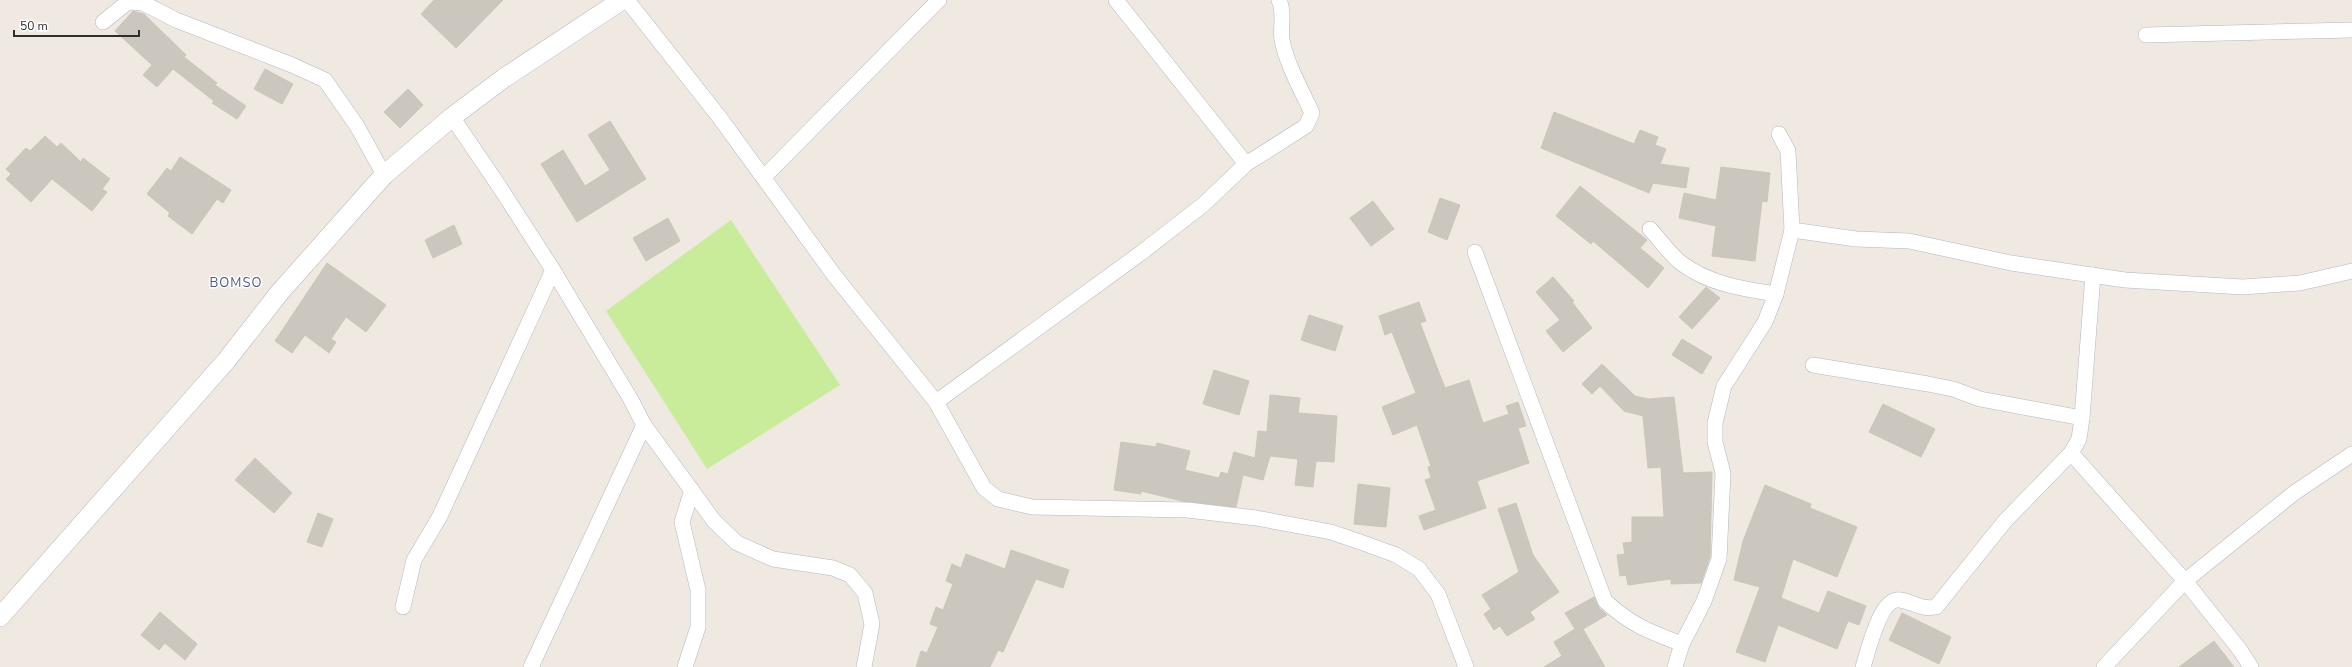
<svg xmlns="http://www.w3.org/2000/svg" width="2352" height="667" viewBox="0 0 2352 667" font-family="'Nunito Sans',sans-serif">
<style>
.pitch{fill:#c9ec9a}
.building{fill:#cbc7bf;stroke:#cbc5ba}
.lines{fill:none;stroke-linecap:round;stroke-linejoin:round}
.minor-casing{stroke:#b4b7c1;stroke-width:16}
.tertiary-casing{stroke:#b4b7c1;stroke-width:20}
.minor{stroke:#fff;stroke-width:15}
.tertiary{stroke:#fff;stroke-width:19}
.labels{text-anchor:middle;dominant-baseline:central;stroke-width:3;stroke-linejoin:round;paint-order:stroke}
.quarter-label{font-size:13px;letter-spacing:1px;fill:#4d5680;stroke:#fff}
</style>
<rect width="100%" height="100%" fill="#efe9e1"/>
<!-- pitch -->
<path class="pitch" d="M731,220L840,385L707,469L606,311Z"/>
<!-- building -->
<g class="building">
<path d="M434,0H503L456,48L421,14Z"/>
<path d="M133,11L144,14L186,55L184,57L217,83L215,85L246,106L237,119L212,103L214,101L173,69L157,87L143,75L152,65L115,31Z"/>
<path d="M265,69L293,84L282,104L254,89Z"/>
<path d="M408,89L423,105L400,128L384,112Z"/>
<path d="M1554,112L1634,144L1640,130L1658,137L1655,145L1666,149L1660,164L1689,168L1686,188L1653,183L1649,193L1541,148Z"/>
<path d="M610,121L646,179L577,222L541,164L563,150L585,186L610,170L588,135Z"/>
<path d="M45,136L57,147L61,143L81,162L83,158L110,179L102,189L107,192L92,211L52,179L31,202L6,179L11,174L6,169L26,148L30,151Z"/>
<path d="M180,157L231,190L223,203L217,199L192,234L168,216L170,213L147,194L167,168L171,171Z"/>
<path d="M1721,167L1770,173L1767,202L1762,201L1755,261L1712,256L1716,226L1679,218L1684,193L1716,200Z"/>
<path d="M1580,186L1647,240L1640,248L1664,268L1648,288L1593,241L1591,244L1556,216Z"/>
<path d="M1440,198L1460,205L1447,240L1428,232Z"/>
<path d="M1373,201L1394,229L1371,246L1350,218Z"/>
<path d="M668,218L680,241L646,261L633,238Z"/>
<path d="M454,225L462,244L433,258L425,240Z"/>
<path d="M327,263L386,305L366,332L346,317L331,339L336,342L329,353L305,335L292,353L275,341Z"/>
<path d="M1553,277L1574,301L1572,302L1592,328L1563,352L1546,331L1560,320L1536,292Z"/>
<path d="M1706,287L1720,298L1692,329L1679,317Z"/>
<path d="M1419,302L1426,321L1420,323L1445,388L1469,380L1483,423L1509,414L1506,406L1518,402L1526,426L1518,428L1529,463L1477,481L1486,508L1424,530L1419,516L1436,510L1425,480L1431,478L1428,467L1431,466L1417,425L1393,435L1382,407L1416,393L1392,332L1385,335L1379,316Z"/>
<path d="M1309,315L1343,326L1335,351L1301,340Z"/>
<path d="M1682,339L1712,357L1702,374L1672,355Z"/>
<path d="M1602,364L1635,396L1648,399L1674,397L1683,473L1712,472L1710,557L1701,583L1671,584V579L1628,585L1626,575L1620,576L1617,555L1625,554L1623,543L1632,542V517H1664L1661,467L1648,468L1643,416L1624,411L1600,386L1592,394L1582,384Z"/>
<path d="M1214,370L1249,381L1239,415L1203,404Z"/>
<path d="M1270,395L1300,398L1298,413L1337,416L1334,462L1316,461L1313,487L1295,485L1298,459L1270,456L1263,480L1243,475L1236,507L1182,501L1141,491V494L1114,490L1121,442L1156,447L1157,443L1190,451L1185,470L1219,478L1221,472L1228,474L1234,452L1255,458L1258,431L1267,432Z"/>
<path d="M1883,404L1935,429L1921,457L1869,432Z"/>
<path d="M255,458L292,493L274,513L235,480Z"/>
<path d="M1358,484L1390,488L1386,527L1354,524Z"/>
<path d="M1765,485L1811,504L1810,508L1857,527L1837,577L1793,559L1781,598L1819,613L1828,591L1866,606L1859,625L1848,621L1837,649L1778,625L1765,662L1736,652L1760,587L1734,580L1743,541Z"/>
<path d="M1516,503L1533,555L1559,592L1530,612L1535,619L1507,636L1500,626L1494,630L1484,614L1491,609L1482,595L1519,572L1498,509Z"/>
<path d="M318,513L333,519L322,547L307,542Z"/>
<path d="M1011,550L1069,570L1063,588L1036,579L1003,652L998,650L990,667H916L921,651L927,653L938,627L930,624L936,607L943,610L953,584L946,581L952,564L961,568L966,554L1005,569Z"/>
<path d="M1594,597L1599,608L1607,615L1583,629L1605,667H1544L1562,656L1554,642L1575,629L1565,613Z"/>
<path d="M160,612L197,644L185,660L165,643L159,650L141,635Z"/>
<path d="M1902,613L1951,637L1939,664L1889,640Z"/>
<path d="M2214,641L2234,667H2179Z"/>
</g>
<g class="lines">
<defs>
<g id="minor">
<path d="M627,0L720,118L834,275L936,402L984,488L998,499L1032,507L1188,510L1256,518L1331,532L1366,544L1396,555L1419,569L1438,594L1466,667"/>
<path d="M1116,0L1246,164"/>
<path d="M103,22L128,2L143,3L176,20L292,65L325,80L357,126L384,175"/>
<path d="M2146,35L2352,30"/>
<path d="M452,117L499,186L553,270L630,398L644,425L714,521L737,543L773,559L833,568L850,575L865,593L872,624L864,667"/>
<path d="M1779,134L1788,151L1792,230L1856,239L1909,241L2011,263L2125,280L2243,287L2300,283L2352,271"/>
<path d="M764,177L939,0"/>
<path d="M1650,229C1660,240 1670,254 1681,263C1709,284 1743,289 1776,294"/>
<path d="M1475,252L1605,601C1631,625 1648,631 1682,644"/>
<path d="M1813,365L1928,384L1953,389L1980,399L2082,418"/>
<path d="M936,402L1141,253L1204,204L1246,164L1306,126L1312,113C1301,89 1287,65 1282,40C1280,26 1285,13 1279,0"/>
<path d="M2071,453L2185,581L2240,650L2251,667"/>
<path d="M403,607L414,560L440,516L553,270"/>
<path d="M531,667L644,425"/>
<path d="M685,667L698,627V590L682,522L692,490"/>
<path d="M1675,667L1682,644L1704,601L1719,559L1723,473L1715,442V423L1724,386L1765,322L1776,294L1792,230"/>
<path d="M1863,667C1868,652 1880,597 1900,600C1914,602 1921,610 1936,607L2005,521L2071,453L2079,439L2082,418L2093,275"/>
<path d="M2104,667L2185,581L2294,493L2352,454"/>
</g>
<path id="tertiary" d="M0,617L226,361L280,292L384,175L452,117L504,78L622,0"/>
</defs>
<!-- minor casing -->
<use href="#minor" class="minor-casing"/>
<!-- tertiary casing -->
<use href="#tertiary" class="tertiary-casing"/>
<!-- minor -->
<use href="#minor" class="minor"/>
<!-- tertiary -->
<use href="#tertiary" class="tertiary"/>
</g>
<g class="labels">
<!-- quarter labels -->
<g class="quarter-label">
<text x="236" y="283">BOMSO</text>
</g>
</g>
<!-- scale -->
<path d="M14 30v6h125v-6" fill="none" stroke="#2e2e2e" stroke-width="2"/>
<text x="20" y="30" font-size="12" fill="#2e2e2e" stroke="#ffffff" stroke-width="3" paint-order="stroke">50 m</text>
</svg>
